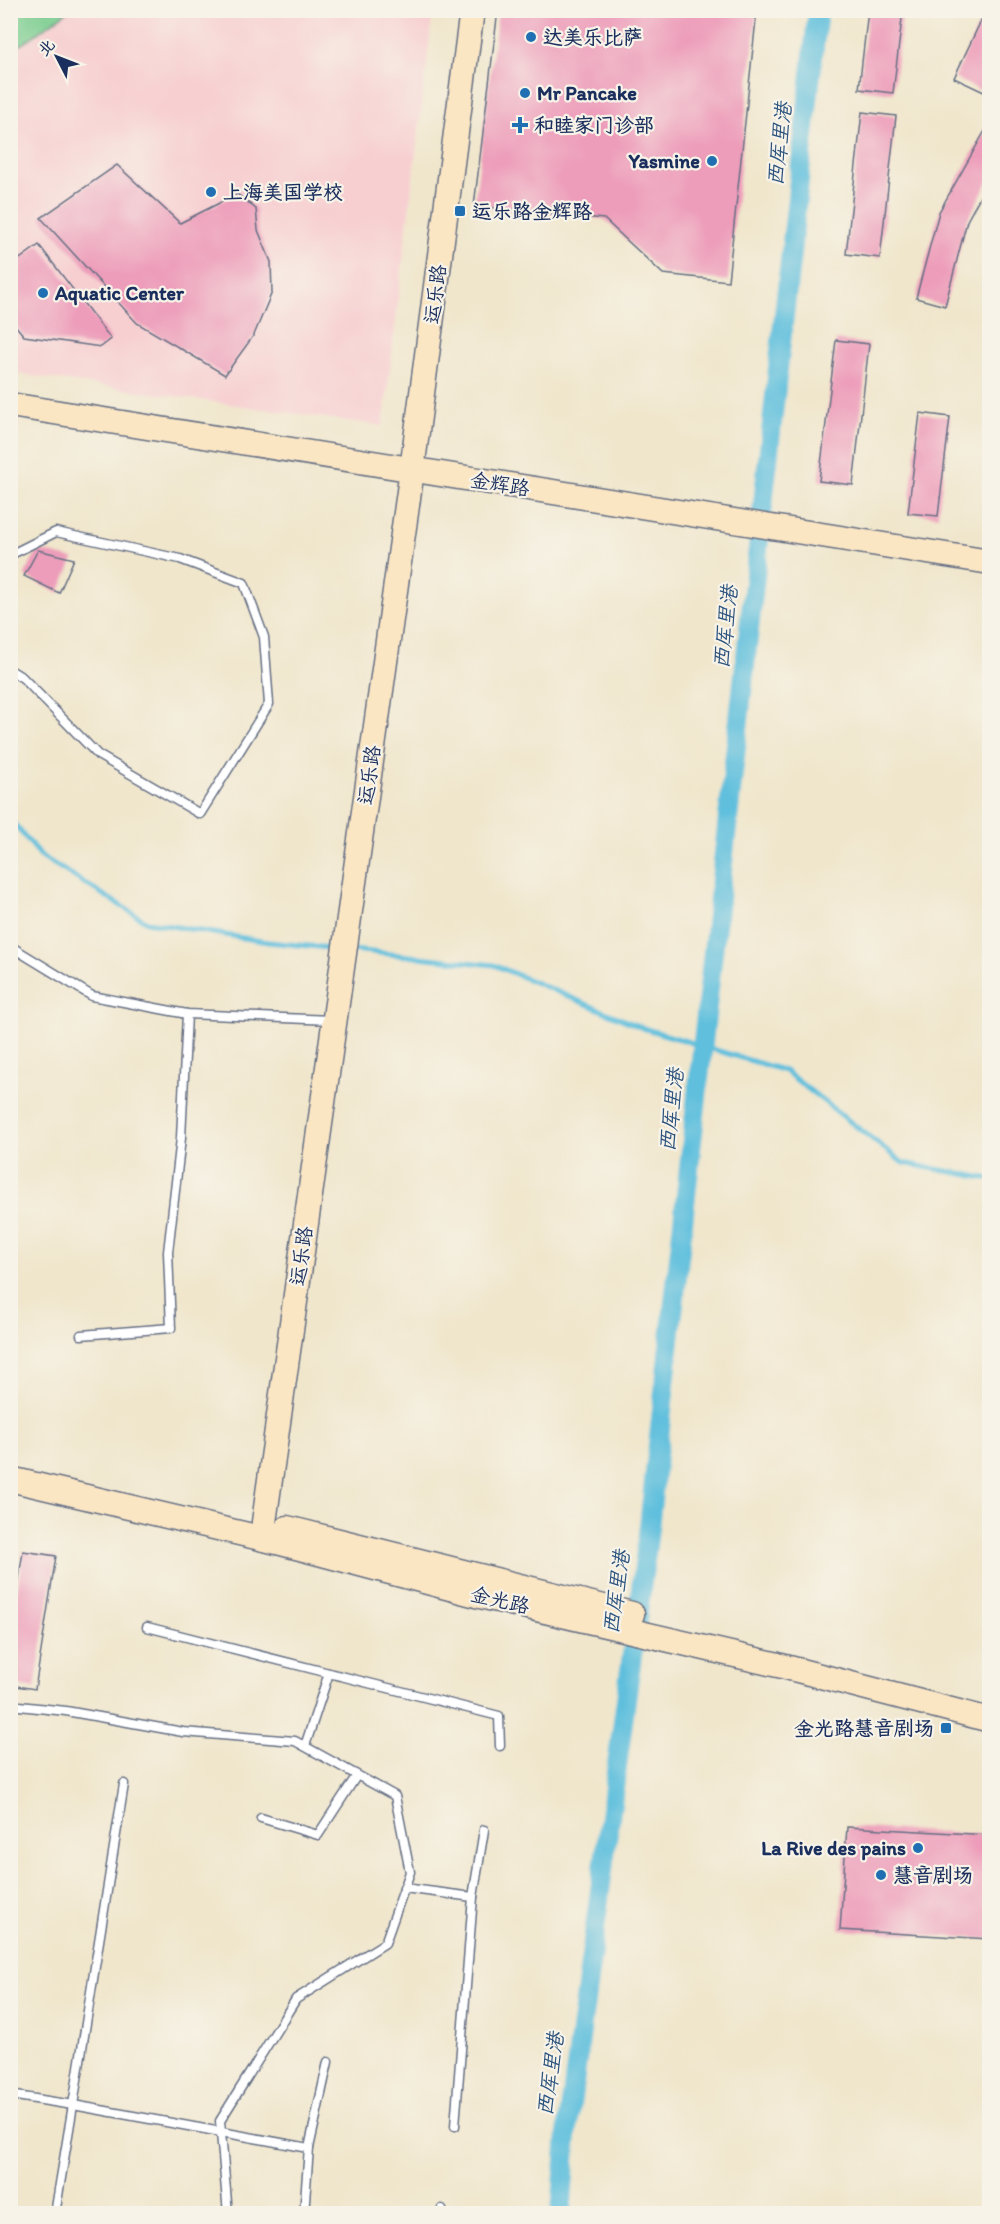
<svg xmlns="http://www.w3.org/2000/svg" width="1000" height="2224" viewBox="0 0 1000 2224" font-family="Itim,'LXGW WenKai TC',sans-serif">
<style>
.built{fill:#f7cfd1}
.green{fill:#7bcd90;stroke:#4b7e77;stroke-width:1.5}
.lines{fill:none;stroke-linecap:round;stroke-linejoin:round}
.stream{stroke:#5ebfdd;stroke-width:5}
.canal{stroke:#5ebfdd;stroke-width:20}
.building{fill:#ed9dba}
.lane-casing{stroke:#666f84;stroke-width:11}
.secondary-casing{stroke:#666f84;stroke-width:27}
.lane{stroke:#fff;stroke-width:8}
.secondary{stroke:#fbe6c4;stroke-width:24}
.poi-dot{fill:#1f6fb2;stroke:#f7f3e8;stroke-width:2}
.labels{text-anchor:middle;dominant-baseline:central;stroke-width:4.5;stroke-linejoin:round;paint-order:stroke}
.poi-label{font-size:20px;font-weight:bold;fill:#1b2f5e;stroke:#f7f3e8;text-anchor:start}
.street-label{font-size:20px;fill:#1b2f5e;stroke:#f7f3e8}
.water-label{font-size:21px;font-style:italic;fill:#2c537e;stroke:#f7f3e8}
</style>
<rect width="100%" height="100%" fill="#f7f3e8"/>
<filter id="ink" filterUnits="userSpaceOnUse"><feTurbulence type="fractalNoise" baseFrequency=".0167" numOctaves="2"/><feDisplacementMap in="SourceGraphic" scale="12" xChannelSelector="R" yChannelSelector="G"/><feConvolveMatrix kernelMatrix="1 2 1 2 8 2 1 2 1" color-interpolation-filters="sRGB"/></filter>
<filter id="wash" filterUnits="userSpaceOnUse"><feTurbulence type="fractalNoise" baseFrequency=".008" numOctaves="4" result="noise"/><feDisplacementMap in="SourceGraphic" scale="24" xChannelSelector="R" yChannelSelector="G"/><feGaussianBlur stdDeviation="1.35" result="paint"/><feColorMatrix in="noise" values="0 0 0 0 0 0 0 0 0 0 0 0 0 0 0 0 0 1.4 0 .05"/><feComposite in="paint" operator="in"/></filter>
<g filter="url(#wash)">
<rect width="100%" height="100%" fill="#f0e6cc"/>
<!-- built -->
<path class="built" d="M11,11H433L383,426L11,373Z"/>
<!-- green -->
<path class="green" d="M11,10H68V11L11,52Z"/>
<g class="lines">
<!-- stream -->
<g class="stream">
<path d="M10,819L41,856L147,922L268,942L339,949"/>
<path d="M352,950L494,965L643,1028L785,1071L903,1163L990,1179"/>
</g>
<!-- canal -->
<path class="canal" d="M561,2214L567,2134L647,1545L818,10"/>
</g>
<g id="blocks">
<!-- building -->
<g class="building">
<path d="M498,10H757L728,281L663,274L604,219L474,206Z"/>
<path d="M868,10H903L893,93L859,89Z"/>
<path d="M986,10H990L988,94L954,78Z"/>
<path d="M862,112L896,116L880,258L846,254Z"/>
<path d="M990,122V178L967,221L945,306L916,298L939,212Z"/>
<path d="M117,165L180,223L237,194L256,209L258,230L271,262L272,292L254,335L225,375L137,323L41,218Z"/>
<path d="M39,245L111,339L101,347L24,336L10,319V266Z"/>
<path d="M836,340L869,344L853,485L819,481Z"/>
<path d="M920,413L950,417L938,516L908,513Z"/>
<path d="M38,550L74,559L59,593L24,576Z"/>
<path d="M23,1551L56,1556L35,1689L10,1685V1602L15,1603Z"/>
<path d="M847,1827L990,1835V1939L840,1930Z"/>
</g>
</g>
</g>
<g filter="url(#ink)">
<use href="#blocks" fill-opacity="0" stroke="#666f84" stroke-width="1.5"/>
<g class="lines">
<defs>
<g id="lane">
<path d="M10,555L56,532L180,559L244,583L264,637L269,704L200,814L98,755L23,678L10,670"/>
<path d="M10,946L92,996L187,1014L331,1020"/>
<path d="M81,1335L171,1328L168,1252L181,1138L187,1014"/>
<path d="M147,1627L329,1673L305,1746"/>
<path d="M329,1673L499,1716L500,1746"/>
<path d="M10,1705L66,1711L183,1732L295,1741L395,1796L410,1872L385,1943L296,1999L220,2121L228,2214"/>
<path d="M124,1784L73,2105L309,2148L304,2214"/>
<path d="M261,1818L318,1835L357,1775"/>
<path d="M404,1888L473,1897L484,1830"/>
<path d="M10,2095L73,2105L55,2214"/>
<path d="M455,2126L473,1897"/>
<path d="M309,2148L328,2062"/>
<path d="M442,2214V2209"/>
</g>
<g id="secondary">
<path d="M10,405L990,562"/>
<path d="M10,1479L277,1542L476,1595L778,1665L990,1720"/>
<path d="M287,1528L632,1614"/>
<path d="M264,1539V1522L412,470L472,10"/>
</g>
</defs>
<!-- lane casing -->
<use href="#lane" class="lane-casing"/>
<!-- secondary casing -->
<use href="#secondary" class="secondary-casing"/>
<!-- lane -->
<use href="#lane" class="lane"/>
<!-- secondary -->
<use href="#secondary" class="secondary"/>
</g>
</g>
<!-- markers -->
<g class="poi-dot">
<circle cx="531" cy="37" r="6"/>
<circle cx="525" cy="93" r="6"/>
<path d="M517 116h6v6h6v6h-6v6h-6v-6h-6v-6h6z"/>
<circle cx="712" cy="161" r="6"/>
<circle cx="211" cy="192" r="6"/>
<rect x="454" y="205" width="12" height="12" rx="3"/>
<circle cx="43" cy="293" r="6"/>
<rect x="940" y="1722" width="12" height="12" rx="3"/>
<circle cx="918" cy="1848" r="6"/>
<circle cx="881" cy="1875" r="6"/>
</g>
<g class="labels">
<!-- poi labels -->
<g class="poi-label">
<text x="543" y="37">达美乐比萨</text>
<text x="537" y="93">Mr Pancake</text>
<text x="534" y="125">和睦家门诊部</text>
<text x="700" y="161" text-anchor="end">Yasmine</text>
<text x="223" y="192">上海美国学校</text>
<text x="472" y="211">运乐路金辉路</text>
<text x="55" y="293">Aquatic Center</text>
<text x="934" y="1728" text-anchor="end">金光路慧音剧场</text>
<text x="906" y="1848" text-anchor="end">La Rive des pains</text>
<text x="893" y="1875">慧音剧场</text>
</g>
<!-- street labels -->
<g class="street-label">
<text transform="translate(435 294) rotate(-83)">运乐路</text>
<text transform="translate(500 484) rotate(9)">金辉路</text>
<text transform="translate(369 775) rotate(-82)">运乐路</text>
<text transform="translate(301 1256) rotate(-82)">运乐路</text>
<text transform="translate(500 1600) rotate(13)">金光路</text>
</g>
<!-- water labels -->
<g class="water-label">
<text transform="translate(779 144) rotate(-84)">西厍里港</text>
<text transform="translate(725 627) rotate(-84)">西厍里港</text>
<text transform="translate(671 1110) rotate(-84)">西厍里港</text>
<text transform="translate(616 1592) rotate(-82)">西厍里港</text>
<text transform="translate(550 2074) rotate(-82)">西厍里港</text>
</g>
</g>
<!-- margin -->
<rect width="1000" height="2224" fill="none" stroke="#f7f3e8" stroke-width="36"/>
<!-- north arrow -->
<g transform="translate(57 57) rotate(312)" stroke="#f7f3e8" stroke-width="4.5" paint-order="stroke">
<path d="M0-4.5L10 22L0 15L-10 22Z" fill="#1b2f5e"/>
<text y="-9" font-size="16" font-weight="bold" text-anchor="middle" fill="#1b2f5e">北</text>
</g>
</svg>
